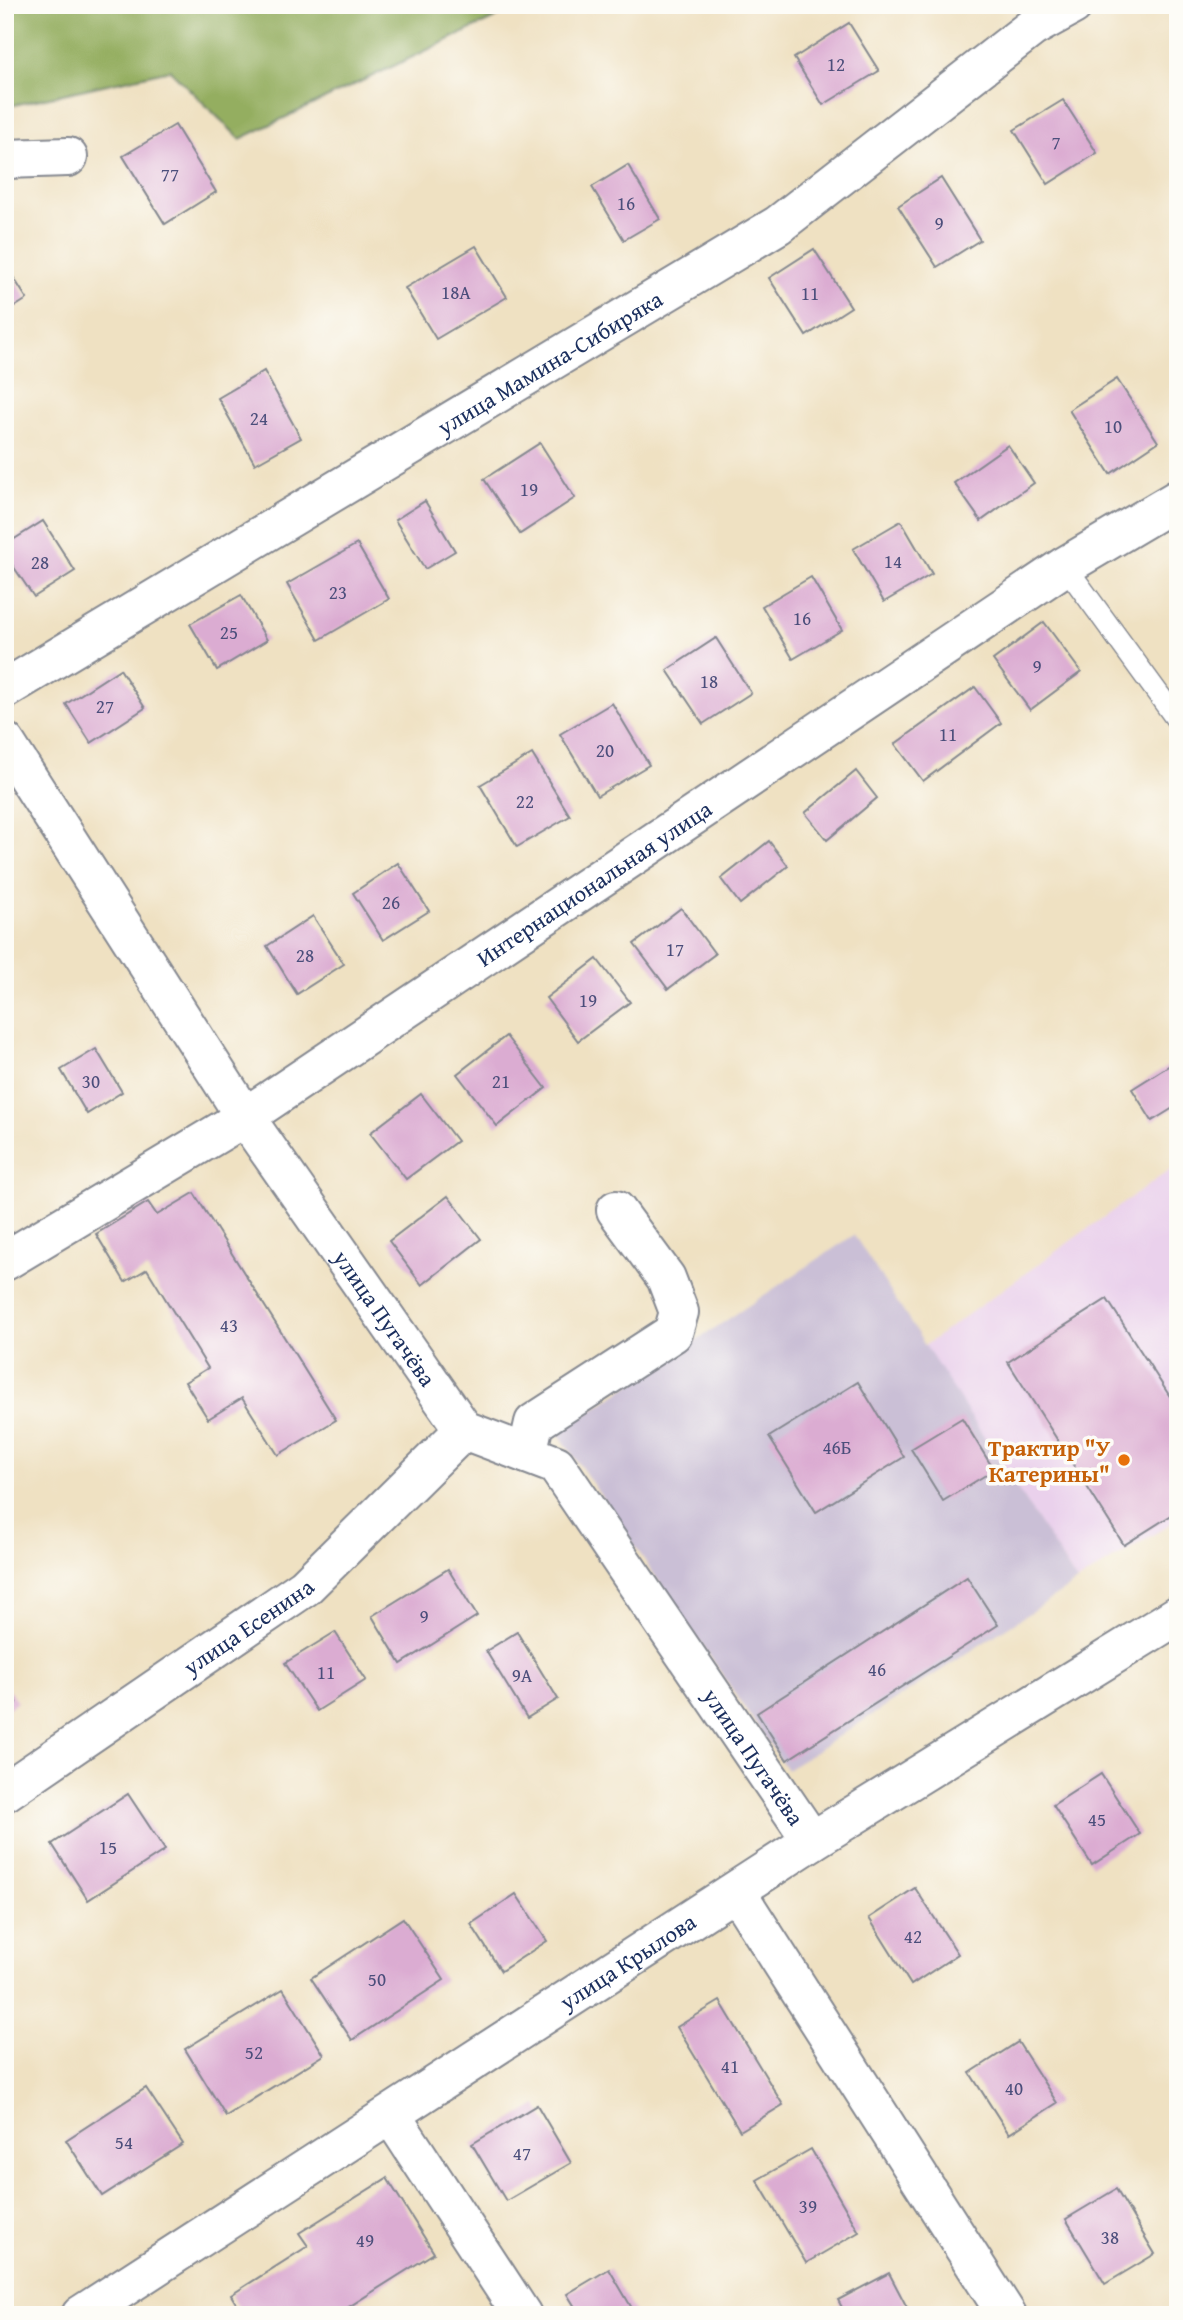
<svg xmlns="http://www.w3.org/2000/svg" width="1183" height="2320" viewBox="0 0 1183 2320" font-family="'Gentium Book Plus',serif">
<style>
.built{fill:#ead1ec}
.industrial{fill:#cabfd6}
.forest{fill:#94ae60;stroke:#586e5f;stroke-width:2}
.building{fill:#dbacd2}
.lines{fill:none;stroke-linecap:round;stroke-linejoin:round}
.service-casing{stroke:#858890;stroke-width:24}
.minor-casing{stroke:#858890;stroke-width:42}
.service{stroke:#fff;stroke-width:21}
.minor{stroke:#fff;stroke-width:38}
.food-dot{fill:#e8710a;stroke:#fdfcf7;stroke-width:2.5}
.labels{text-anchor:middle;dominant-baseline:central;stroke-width:7;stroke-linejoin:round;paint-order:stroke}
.number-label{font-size:19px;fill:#4b4e7b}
.street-label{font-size:23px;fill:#1b2f5e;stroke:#fdfcf7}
.food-label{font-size:23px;font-weight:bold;fill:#c56008;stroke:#fdfcf7;text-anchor:end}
</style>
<rect width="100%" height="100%" fill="#fdfcf7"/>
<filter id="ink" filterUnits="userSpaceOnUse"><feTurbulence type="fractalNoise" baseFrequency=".0143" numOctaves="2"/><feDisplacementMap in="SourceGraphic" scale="14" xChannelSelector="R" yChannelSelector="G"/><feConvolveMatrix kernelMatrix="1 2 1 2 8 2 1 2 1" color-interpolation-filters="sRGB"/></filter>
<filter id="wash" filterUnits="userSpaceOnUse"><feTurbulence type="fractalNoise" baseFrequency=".00686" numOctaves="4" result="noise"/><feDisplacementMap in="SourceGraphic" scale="28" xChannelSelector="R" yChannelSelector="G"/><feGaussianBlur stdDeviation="1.57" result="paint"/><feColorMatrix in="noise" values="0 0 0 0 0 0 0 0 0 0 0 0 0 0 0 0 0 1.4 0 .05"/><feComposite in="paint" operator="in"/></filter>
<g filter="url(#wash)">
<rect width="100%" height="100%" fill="#efe1c2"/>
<!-- built -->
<path class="built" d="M1178,1164V1519L1077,1582L924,1346Z"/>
<!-- industrial -->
<path class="industrial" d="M854,1235L1077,1582L787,1770L558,1433Z"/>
<!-- forest -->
<path class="forest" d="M5,5H522L240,139L170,70L5,107Z"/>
<g id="blocks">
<!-- building -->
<g class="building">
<path d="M849,23L879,71L823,105L794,58Z"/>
<path d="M1063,100L1097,153L1048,184L1014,130Z"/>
<path d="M175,125L216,192L165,224L123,156Z"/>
<path d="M628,165L660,219L624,240L592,187Z"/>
<path d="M941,178L980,240L937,267L898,206Z"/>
<path d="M476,246L507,297L436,339L405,288Z"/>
<path d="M814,249L851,307L806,336L769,278Z"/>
<path d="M5,264L27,299L5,313Z"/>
<path d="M264,371L301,438L255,464L218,398Z"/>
<path d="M1117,379L1158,442L1110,474L1069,410Z"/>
<path d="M540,443L575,498L520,534L484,479Z"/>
<path d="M1008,445L1034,483L981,521L954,483Z"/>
<path d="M425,501L455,551L425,569L395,520Z"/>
<path d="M43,521L75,571L34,597L5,554V545Z"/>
<path d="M901,521L932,574L884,602L853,549Z"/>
<path d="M357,544L389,599L319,640L287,584Z"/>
<path d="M811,577L842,630L793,659L762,606Z"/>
<path d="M241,595L267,640L217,670L190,624Z"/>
<path d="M1044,622L1081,672L1030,710L993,660Z"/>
<path d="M716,638L751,693L703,724L667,670Z"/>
<path d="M120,669L145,708L91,743L66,704Z"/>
<path d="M975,687L1001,723L923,781L895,744Z"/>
<path d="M612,703L649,765L597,796L560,734Z"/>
<path d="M532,754L570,816L517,847L480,785Z"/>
<path d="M856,771L877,798L827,840L805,813Z"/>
<path d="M769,841L788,866L740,904L721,879Z"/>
<path d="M398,863L429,911L383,940L353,893Z"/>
<path d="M681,908L715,954L668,989L634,944Z"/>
<path d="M313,916L344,964L297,994L267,946Z"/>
<path d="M597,959L630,1002L578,1041L546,998Z"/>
<path d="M506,1036L546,1088L497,1126L457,1074Z"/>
<path d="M96,1049L122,1092L87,1114L61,1070Z"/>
<path d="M1178,1060V1105L1152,1121L1132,1089Z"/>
<path d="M421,1094L457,1141L406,1179L370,1133Z"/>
<path d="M194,1193L336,1420L278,1455L242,1398L208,1419L185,1382L208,1368L147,1269L125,1282L96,1234L148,1202L157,1215Z"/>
<path d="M448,1196L481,1239L422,1285L389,1241Z"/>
<path d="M1107,1299L1178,1409V1511L1124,1545L1008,1362Z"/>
<path d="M858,1382L904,1457L816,1512L769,1437Z"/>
<path d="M962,1418L994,1470L943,1501L911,1449Z"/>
<path d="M448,1569L477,1616L401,1664L372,1616Z"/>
<path d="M967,1577L998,1625L787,1760L757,1713Z"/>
<path d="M335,1632L366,1680L317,1711L285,1663Z"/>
<path d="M517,1632L558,1699L527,1718L486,1651Z"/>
<path d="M5,1684L17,1702L5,1711Z"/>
<path d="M1101,1774L1140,1834L1092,1865L1053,1805Z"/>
<path d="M128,1794L165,1850L88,1900L52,1844Z"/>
<path d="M915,1888L958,1954L911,1985L869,1918Z"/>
<path d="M516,1894L547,1941L501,1971L471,1924Z"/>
<path d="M403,1918L444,1980L352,2040L311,1978Z"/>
<path d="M283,1989L324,2055L226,2116L185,2049Z"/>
<path d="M720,2001L783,2105L740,2131L677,2027Z"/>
<path d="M1018,2042L1057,2103L1009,2134L970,2073Z"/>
<path d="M146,2088L183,2144L102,2196L66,2140Z"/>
<path d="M537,2105L571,2163L506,2201L472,2144Z"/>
<path d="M811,2149L859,2232L806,2263L757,2180Z"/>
<path d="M387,2178L434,2253L336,2315H243L231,2295L308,2246L299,2233Z"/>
<path d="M1116,2189L1155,2254L1105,2284L1066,2219Z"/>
<path d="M609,2269L636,2315H580L567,2294Z"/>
<path d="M889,2273L911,2315H846L838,2300Z"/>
</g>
</g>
</g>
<g filter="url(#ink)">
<use href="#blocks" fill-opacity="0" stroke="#858890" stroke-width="2"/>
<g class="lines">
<defs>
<path id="service" d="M1065,566L1178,721"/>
<g id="minor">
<path d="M5,159L68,157"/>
<path id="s1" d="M5,689L778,225L1033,27L1073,5"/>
<path id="s2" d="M5,742L245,1117L464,1430L556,1465L812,1841"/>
<path id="s3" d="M5,1261L245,1117L1065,566L1178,499"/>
<path d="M527,1454L534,1423L673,1333L679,1312L666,1278L616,1210"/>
<path id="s4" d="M5,1792L305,1587L464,1430"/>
<path d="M736,1891L1007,2315"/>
<path d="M391,2115L522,2315"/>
<path id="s5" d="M81,2315L812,1841L1178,1615"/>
</g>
</defs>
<!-- service casing -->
<use href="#service" class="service-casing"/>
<!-- minor casing -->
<use href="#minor" class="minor-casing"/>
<!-- service -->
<use href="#service" class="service"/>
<!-- minor -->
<use href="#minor" class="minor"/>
</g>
</g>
<!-- markers -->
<circle class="food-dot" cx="1124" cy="1460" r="7"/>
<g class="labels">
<!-- number labels -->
<g class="number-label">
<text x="836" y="64">12</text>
<text x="1056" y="142">7</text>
<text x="170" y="174">77</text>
<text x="626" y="203">16</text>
<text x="939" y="223">9</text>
<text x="456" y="292">18А</text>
<text x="810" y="293">11</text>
<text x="259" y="418">24</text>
<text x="1113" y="426">10</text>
<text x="529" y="489">19</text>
<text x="893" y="561">14</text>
<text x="40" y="562">28</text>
<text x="338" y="592">23</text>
<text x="802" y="618">16</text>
<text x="229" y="632">25</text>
<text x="1037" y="666">9</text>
<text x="709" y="681">18</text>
<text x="105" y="706">27</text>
<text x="948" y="734">11</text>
<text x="605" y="750">20</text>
<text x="525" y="801">22</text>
<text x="391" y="902">26</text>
<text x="675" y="949">17</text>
<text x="305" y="955">28</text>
<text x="588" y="1000">19</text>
<text x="91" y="1081">30</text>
<text x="501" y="1081">21</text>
<text x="229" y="1325">43</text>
<text x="837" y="1447">46Б</text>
<text x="424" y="1616">9</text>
<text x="877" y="1669">46</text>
<text x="326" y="1672">11</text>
<text x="522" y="1675">9А</text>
<text x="1097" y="1819">45</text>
<text x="108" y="1847">15</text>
<text x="913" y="1936">42</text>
<text x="377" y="1979">50</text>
<text x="254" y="2052">52</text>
<text x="730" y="2066">41</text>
<text x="1014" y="2088">40</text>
<text x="124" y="2142">54</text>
<text x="522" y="2153">47</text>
<text x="808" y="2206">39</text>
<text x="1110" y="2237">38</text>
<text x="365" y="2240">49</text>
</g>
<!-- street labels -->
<g class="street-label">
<text stroke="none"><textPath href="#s1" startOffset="635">улица Мамина-Сибиряка</textPath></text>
<text stroke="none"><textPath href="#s3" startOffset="700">Интернациональная улица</textPath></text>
<text stroke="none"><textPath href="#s2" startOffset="690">улица Пугачёва</textPath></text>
<text stroke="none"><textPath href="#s4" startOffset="294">улица Есенина</textPath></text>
<text stroke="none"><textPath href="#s2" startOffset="1278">улица Пугачёва</textPath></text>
<text stroke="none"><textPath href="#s5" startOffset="651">улица Крылова</textPath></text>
</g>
<!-- food labels -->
<g class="food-label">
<text x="1110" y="1447">Трактир "У<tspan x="1110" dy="26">Катерины"</tspan></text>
</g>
</g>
<!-- margin -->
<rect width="1183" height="2320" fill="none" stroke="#fdfcf7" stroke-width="28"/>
</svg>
